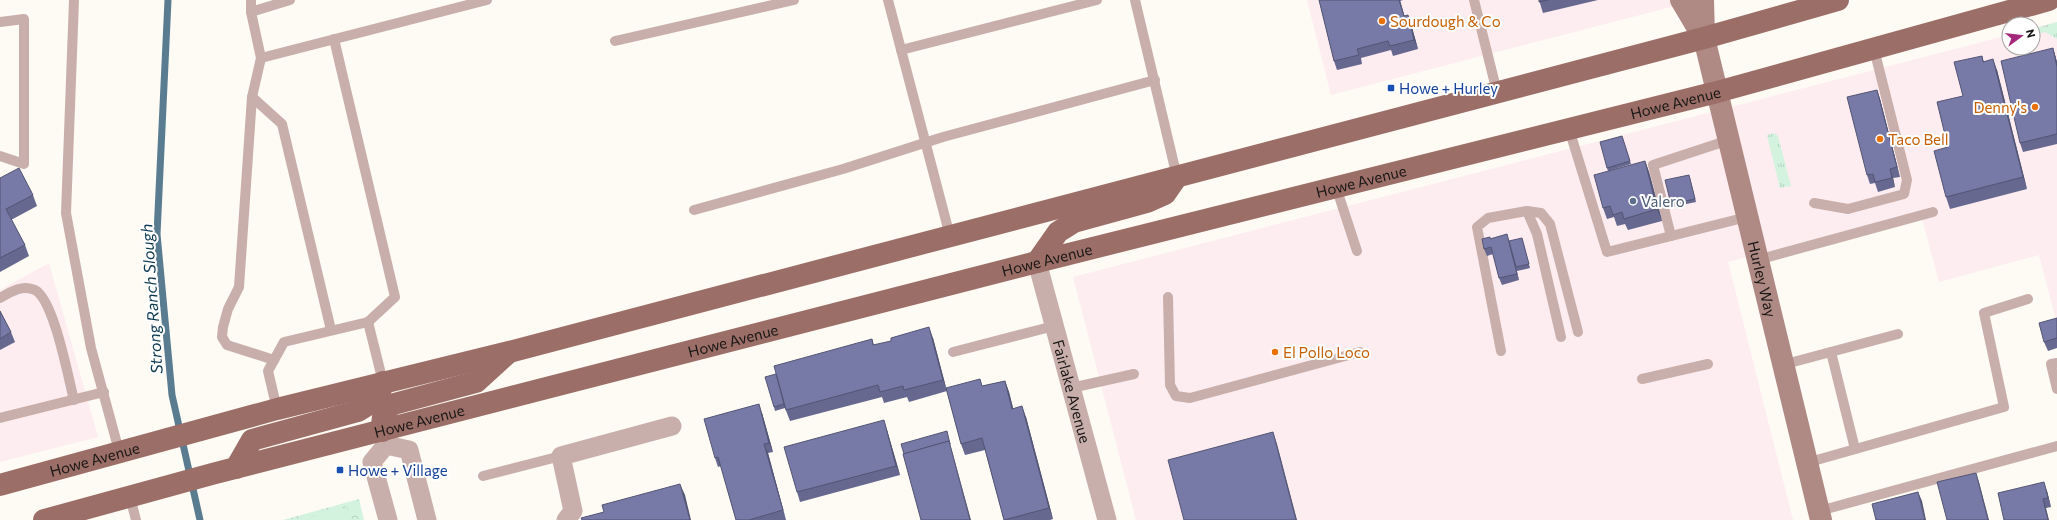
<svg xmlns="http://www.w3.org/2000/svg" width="2057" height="520" viewBox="0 0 2057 520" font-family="Commissioner,sans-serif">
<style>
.commercial{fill:#fdedf0}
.grass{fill:url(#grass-tufts)}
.park{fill:url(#park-crowns)}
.garden{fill:#d3f3df}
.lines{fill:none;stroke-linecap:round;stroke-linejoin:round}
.stream{stroke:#597c91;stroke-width:7}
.lane{stroke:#c9afab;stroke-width:10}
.street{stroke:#c9afab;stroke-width:19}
.secondary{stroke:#af8984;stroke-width:22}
.primary{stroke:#9c6e68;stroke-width:22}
.wall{fill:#66688f}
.shaded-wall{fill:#535574}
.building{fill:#7779a6;stroke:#535574}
.food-dot{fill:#e8710a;stroke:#fff;stroke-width:1.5}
.transit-dot{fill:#1a4fb4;stroke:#fff;stroke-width:1.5}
.service-dot{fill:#5c6f8a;stroke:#fff;stroke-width:1.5}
.labels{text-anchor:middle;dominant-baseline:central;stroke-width:4;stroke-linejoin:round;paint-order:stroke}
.food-label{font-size:15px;fill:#c56008;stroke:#fff;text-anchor:start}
.transit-label{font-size:15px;fill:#164399;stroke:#fff;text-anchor:start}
.street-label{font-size:15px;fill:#181715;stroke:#fff}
.service-label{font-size:15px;fill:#4e5e75;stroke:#fff;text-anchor:start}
.water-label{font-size:16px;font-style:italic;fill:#0e3a4f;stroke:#fff}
</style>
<defs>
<pattern id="grass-tufts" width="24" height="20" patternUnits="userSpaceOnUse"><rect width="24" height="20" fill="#d3f3df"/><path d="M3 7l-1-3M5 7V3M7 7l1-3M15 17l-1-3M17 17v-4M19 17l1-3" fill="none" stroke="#b4d0be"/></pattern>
<pattern id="park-crowns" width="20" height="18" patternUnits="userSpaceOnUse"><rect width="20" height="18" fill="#d3f3df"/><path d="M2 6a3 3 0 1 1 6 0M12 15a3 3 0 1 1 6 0" fill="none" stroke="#b4d0be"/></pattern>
</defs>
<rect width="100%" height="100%" fill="#fdfbf4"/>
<!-- commercial -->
<g class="commercial">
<path d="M1307,0H1698L1331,95Z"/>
<path d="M2057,22V324L2039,255L1939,282L1920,211L1728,262L1793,520H1136L1073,277L2009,35V48H2033V28Z"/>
<path d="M49,263L98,437L0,462V290Z"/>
</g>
<!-- grass -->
<g class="grass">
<path d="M2057,22V39L2045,32L2033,35V29Z"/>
<path d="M1774,133L1778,136L1791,186L1780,188L1767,135Z"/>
</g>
<!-- park -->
<path class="park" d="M359,499L364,520H283Z"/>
<!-- garden -->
<path class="garden" d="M347,507L351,520H300Z"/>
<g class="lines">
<!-- stream -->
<path class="stream" d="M168,0L157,234L172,395L200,520"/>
<!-- lane -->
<g class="lane">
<path d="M74,0L66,213L91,348L119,451"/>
<path d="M251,0V12L261,58"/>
<path d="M888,0L950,236"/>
<path d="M1135,0L1177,177"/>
<path d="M1474,0L1497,92"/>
<path d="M251,12L290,0"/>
<path d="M0,22L24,19V164L0,156"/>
<path d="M334,39L395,297L368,322"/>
<path d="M615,41L794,0"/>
<path d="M901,50L1097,0"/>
<path d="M252,97L282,124L331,330"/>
<path d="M1569,129L1607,252L1747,217"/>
<path d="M1336,187L1357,251"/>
<path d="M1814,203L1848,209L1904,194L1907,180L1874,49"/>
<path d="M694,210L843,169L943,137L1155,80"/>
<path d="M1527,211L1537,234L1561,337"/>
<path d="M1671,236L1653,165L1729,140"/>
<path d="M1757,260L1933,212"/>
<path d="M1168,297L1170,385L1176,396L1190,398L1360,352"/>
<path d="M0,298C10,292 23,284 35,290C54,300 68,377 74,400"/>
<path d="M1501,351L1477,227L1488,218L1527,211L1541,213L1550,224L1578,332"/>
<path d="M953,352L1054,326"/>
<path d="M1831,352L1855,449"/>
<path d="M274,360L227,345L222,337L223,327L228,309L239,287L252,97L261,58L487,0"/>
<path d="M2057,363L2051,364L2057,389"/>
<path d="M1782,365L1898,334"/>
<path d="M1642,379L1708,364"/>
<path d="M1071,388L1134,374"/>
<path d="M277,409L268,371L284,342L368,322L383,382"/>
<path d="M0,418L104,392"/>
<path d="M1806,463L2004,407L1984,313L2028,299"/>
<path d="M483,476L561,456"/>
<path d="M130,497L136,520"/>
<path d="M1819,511L2057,446"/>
</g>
<!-- street -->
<g class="street">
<path id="s1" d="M1037,262L1107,520"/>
<path d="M386,445L409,450L427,520"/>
<path d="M386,445L372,462L388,520"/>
<path d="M566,520L573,511L561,456L672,426"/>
</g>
<!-- secondary -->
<g class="secondary">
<path d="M1681,0L1703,37"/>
<path id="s2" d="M1703,0L1704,38L1821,520"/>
</g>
<!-- primary -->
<g class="primary">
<path d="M1037,262L1058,232L1074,222L1147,202L1165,194L1176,178"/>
<path d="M382,431C382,418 382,411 394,404L476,382L508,353"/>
<path d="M236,468L252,440L358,411C371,403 380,398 383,382"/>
<path id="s3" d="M0,485L277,409L509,352L1704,38L1838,0"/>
<path id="s4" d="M44,520L212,474L1037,262L1717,92L2049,0"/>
</g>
</g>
<!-- wall -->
<g class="wall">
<path d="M1319,0H1403L1400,1L1404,16L1411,24L1418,49L1393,56L1391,50L1361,58L1362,64L1337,70L1334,61Z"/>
<path d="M1539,0H1598L1543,13Z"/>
<path d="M2053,48L2057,62V144L2023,152L2020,143Z"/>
<path d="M1982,56L1984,62L1997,70L2027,189L1950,209L1946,197L1963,96Z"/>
<path d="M1877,90L1880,99L1900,177L1893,178L1895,187L1878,192L1875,183L1870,184L1867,175Z"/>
<path d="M1622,136L1631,164L1608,171L1607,168Z"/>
<path d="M1645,161L1649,172L1662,221L1628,230L1625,224L1617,226L1614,217L1607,219L1603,208Z"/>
<path d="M0,178L33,195L37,206L11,220L25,245L29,256L0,272Z"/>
<path d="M1690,178L1696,202L1672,207L1671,204Z"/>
<path d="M1522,238L1530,268L1517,271L1516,268L1519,280L1502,285L1499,278L1493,254L1487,256L1484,249L1491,239L1509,241L1513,255Z"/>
<path d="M0,311L11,332L15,342L0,350Z"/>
<path d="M2057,318V348L2048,351L2044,342Z"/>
<path d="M933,338L946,388L983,386L1005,381L1009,392L1013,408L1026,417L1053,519L1050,520H1004L985,450L965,455L961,444L947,391L909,402L907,397L884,403L882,397L790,421L785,408L775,411L774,407L776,374L872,339L874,345Z"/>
<path d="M762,413L773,452L768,453L786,520H736L721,466L718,467L715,458Z"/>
<path d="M887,430L900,475L800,502L797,492Z"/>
<path d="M2047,491L2051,507L2046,508L1998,493Z"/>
</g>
<!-- shaded-wall -->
<g class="shaded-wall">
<path d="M1399,0H1400L1407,25L1404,16Z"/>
<path d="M1408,15L1411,24L1418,49L1414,40Z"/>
<path d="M2053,48L2057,62V67Z"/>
<path d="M1993,59L1997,70L2027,189L2023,177Z"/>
<path d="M1877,90L1880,99L1900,177L1897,167Z"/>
<path d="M1645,161L1649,172L1662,221L1657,209Z"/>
<path d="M1890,169L1893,178L1895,187L1892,178Z"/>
<path d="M1507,234L1509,241L1519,280L1517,274Z"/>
<path d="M929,327L933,338L947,391L943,380Z"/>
<path d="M1005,381L1009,392L1016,420L1012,409Z"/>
<path d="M759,404L762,413L773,452L769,443Z"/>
<path d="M1022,406L1026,417L1053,519L1049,508Z"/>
<path d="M884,420L887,430L900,475L896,466Z"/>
<path d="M1273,432L1277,444L1297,520H1296Z"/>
<path d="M949,441L952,451L971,520H970Z"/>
<path d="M764,444L768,453L786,520L783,510Z"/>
<path d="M1976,473L1979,482L1989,520H1988Z"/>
<path d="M2044,482L2047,491L2051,507L2048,498Z"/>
<path d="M680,484L685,495L691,520H690Z"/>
<path d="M1918,492L1922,501L1926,520H1925Z"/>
<path d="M2043,499L2046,508L2049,520H2048Z"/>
</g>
<!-- building -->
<g class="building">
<path d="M1319,0H1399L1404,16L1408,15L1414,40L1390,46L1388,41L1357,49L1359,55L1334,61Z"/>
<path d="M1539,0H1548L1539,2Z"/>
<path d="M2053,48L2057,67V134L2020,143L2001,61Z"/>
<path d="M1982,56L1983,62L1993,59L2023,177L1946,197L1934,151L1948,147L1937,102L1963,96L1954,62Z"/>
<path d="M1877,90L1897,167L1890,169L1892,178L1875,182L1873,174L1867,175L1847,97Z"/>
<path d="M1622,136L1630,161L1607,168L1600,142Z"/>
<path d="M1645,161L1657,209L1624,219L1622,212L1613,215L1610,206L1603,208L1594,175Z"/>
<path d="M19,168L33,195L6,209L25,245L0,258V178Z"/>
<path d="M1689,175L1695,199L1671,204L1665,180Z"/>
<path d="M1507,234L1517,274L1499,278L1491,247L1484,249L1482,239L1490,237V239Z"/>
<path d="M1522,238L1529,264L1516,267L1509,241Z"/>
<path d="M0,311L11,332L0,339Z"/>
<path d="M2057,318V338L2044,342L2039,323Z"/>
<path d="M929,327L943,380L904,390L903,386L880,392L878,385L786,410L774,366L872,339L873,345L891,341V338Z"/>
<path d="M776,374L784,404L774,407L765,377Z"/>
<path d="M980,379L982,386L1005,381L1012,409L1022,406L1049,508L1004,520L982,438L961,444L946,388Z"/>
<path d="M759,404L769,443L764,444L783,510L749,520H736L718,457L715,458L704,419Z"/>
<path d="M884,420L896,466L797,492L784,447Z"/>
<path d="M947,431L950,444L949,441L904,454L901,444Z"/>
<path d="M1273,432L1296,520H1184L1168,460Z"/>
<path d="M949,441L970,520H921L903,454Z"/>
<path d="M1976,473L1988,520H1947L1937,482Z"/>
<path d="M2044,482L2048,498L2043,499L2048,520H2004L1998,493Z"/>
<path d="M680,484L690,520H582L581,518L604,512L602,505Z"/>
<path d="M1918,492L1925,520H1876L1872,504Z"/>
</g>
<!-- markers -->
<g class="food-dot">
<circle cx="1382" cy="21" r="4"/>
<circle cx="2035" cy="107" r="4"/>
<circle cx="1880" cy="139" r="4"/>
<circle cx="1275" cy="352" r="4"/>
</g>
<g class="transit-dot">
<rect x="1387" y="84" width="8" height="8" rx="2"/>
<rect x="336" y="466" width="8" height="8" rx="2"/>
</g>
<circle class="service-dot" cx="1633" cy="201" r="4"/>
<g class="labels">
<!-- food labels -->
<g class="food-label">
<text x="1390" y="21">Sourdough &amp; Co</text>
<text x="2027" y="107" text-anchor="end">Denny's</text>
<text x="1888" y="139">Taco Bell</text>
<text x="1283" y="352">El Pollo Loco</text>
</g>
<!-- transit labels -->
<g class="transit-label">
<text x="1399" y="88">Howe + Hurley</text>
<text x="348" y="470">Howe + Village</text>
</g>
<!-- street labels -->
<g class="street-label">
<text stroke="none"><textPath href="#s4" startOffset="1684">Howe Avenue</textPath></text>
<text stroke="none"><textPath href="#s4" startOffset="1360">Howe Avenue</textPath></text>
<text stroke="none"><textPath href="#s4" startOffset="1036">Howe Avenue</textPath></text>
<text stroke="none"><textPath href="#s2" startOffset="286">Hurley Way</textPath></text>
<text stroke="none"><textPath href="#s4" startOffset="712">Howe Avenue</textPath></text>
<text stroke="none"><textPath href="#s1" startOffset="134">Fairlake Avenue</textPath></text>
<text stroke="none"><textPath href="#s4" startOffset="388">Howe Avenue</textPath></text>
<text stroke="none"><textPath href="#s3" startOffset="98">Howe Avenue</textPath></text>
</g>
<!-- service labels -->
<g class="service-label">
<text x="1641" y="201">Valero</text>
</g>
<!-- water labels -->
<g class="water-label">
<text transform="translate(151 299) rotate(-94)">Strong Ranch Slough</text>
</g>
</g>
<!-- north arrow -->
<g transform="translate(2021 36) rotate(75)"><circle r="19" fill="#ffffff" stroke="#a3a2a1"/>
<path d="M0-3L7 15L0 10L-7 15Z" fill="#a4287c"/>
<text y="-6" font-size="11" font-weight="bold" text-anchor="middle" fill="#181715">N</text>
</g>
</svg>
